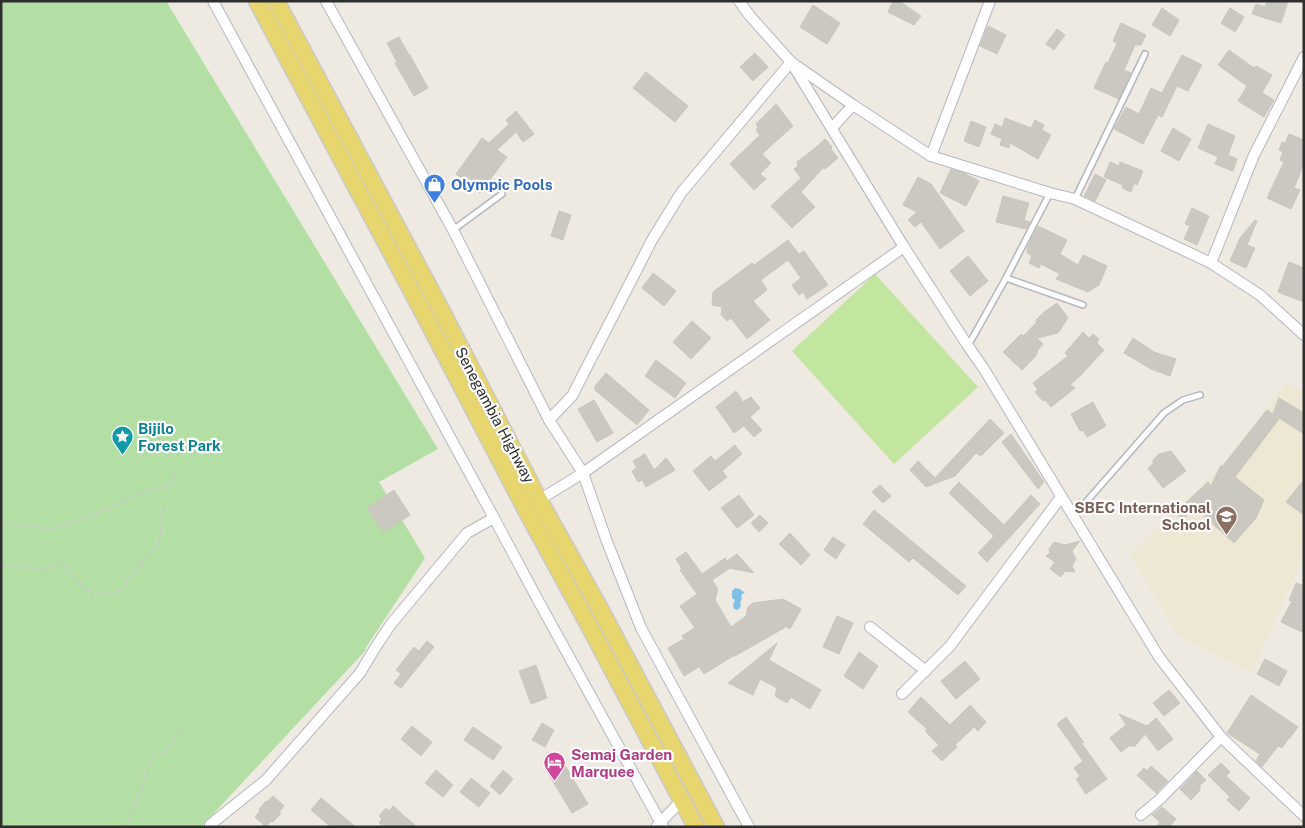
<svg xmlns="http://www.w3.org/2000/svg" width="1305" height="828" viewBox="0 0 1305 828" font-family="'Public Sans',sans-serif">
<style>
.education{fill:#ede7d3}
.green{fill:#b3dfa4}
.pitch{fill:#c2e5a0}
.water{fill:#7fc1e6}
.building{fill:#cac8c0;stroke:#cac6bb}
.lines{fill:none;stroke-linecap:round;stroke-linejoin:round}
.service-casing{stroke:#b5b7c0;stroke-width:8}
.minor-casing{stroke:#b5b7c0;stroke-width:12}
.primary-casing{stroke:#c9c9c9;stroke-width:19}
.path{stroke:#c9c9c9;stroke-width:2;stroke-dasharray:4 2.5;stroke-linecap:butt}
.service{stroke:#fff;stroke-width:5}
.minor{stroke:#fff;stroke-width:10}
.primary{stroke:#e7d56e;stroke-width:16}
.labels{text-anchor:middle;dominant-baseline:central;stroke-width:4.5;stroke-linejoin:round;paint-order:stroke}
.shop-label{font-size:15px;font-weight:bold;fill:#366cbe;stroke:#fff;text-anchor:start}
.street-label{font-size:15px;fill:#2e2e2e;stroke:#fff}
.culture-label{font-size:15px;font-weight:bold;fill:#0d838f;stroke:#fff;text-anchor:start}
.education-label{font-size:15px;font-weight:bold;fill:#785e54;stroke:#fff;text-anchor:end}
.hotel-label{font-size:15px;font-weight:bold;fill:#b23c85;stroke:#fff;text-anchor:start}
</style>
<rect width="100%" height="100%" fill="#eeeae2"/>
<!-- education -->
<path class="education" d="M1287,383L1304,390V555L1252,672L1179,636L1130,555L1169,516L1216,472Z"/>
<!-- green -->
<path class="green" d="M1,1H166L438,449L379,482L425,558L365,649L366,650L201,827H1Z"/>
<!-- pitch -->
<path class="pitch" d="M875,274L978,387L894,464L792,351Z"/>
<!-- water -->
<path class="water" d="M735,588L740,589L745,593L742,594L741,597L742,599L740,603L741,606L738,610L734,609L733,605L735,600L732,598V591Z"/>
<!-- building -->
<g class="building">
<path d="M899,1L921,16L914,25L888,12L892,3Z"/>
<path d="M1267,1H1288L1281,23L1252,14L1256,4L1265,7Z"/>
<path d="M813,5L840,23L827,44L800,27Z"/>
<path d="M1162,8L1179,20L1170,36L1152,25Z"/>
<path d="M1230,8L1244,17L1235,32L1221,23Z"/>
<path d="M1121,23L1146,35L1141,45H1135L1124,70L1131,73L1119,99L1094,88L1106,62L1108,63L1117,43L1113,41Z"/>
<path d="M988,26L1006,35L997,54L980,46Z"/>
<path d="M1057,29L1065,35L1054,50L1046,44Z"/>
<path d="M399,37L409,55H410L428,88L414,96L395,63L397,62L387,43Z"/>
<path d="M1229,50L1254,68L1256,66L1272,75L1262,93L1274,100L1264,117L1238,101L1247,86L1218,65Z"/>
<path d="M755,53L768,67L753,81L740,67Z"/>
<path d="M1182,55L1202,65L1188,91L1177,86L1162,117L1158,115L1143,144L1114,129L1126,107L1139,114L1151,88L1162,93Z"/>
<path d="M646,72L688,106L675,122L633,88Z"/>
<path d="M776,104L793,126L762,154L771,163L760,174L766,179L754,190L730,164L760,135L756,130L758,127L756,124Z"/>
<path d="M516,111L534,134L523,142L516,132L497,150L507,157L480,193L456,174L482,138L489,143L509,124L506,120Z"/>
<path d="M1005,118L1031,128L1035,120L1044,125L1042,130L1051,135L1038,159L1010,143L1009,148L1000,145L1002,139L991,134L995,124L1002,127Z"/>
<path d="M971,121L986,127L979,147L964,141Z"/>
<path d="M1208,124L1235,136L1228,155L1237,159L1233,171L1215,164L1218,157L1198,148Z"/>
<path d="M1173,128L1191,139L1179,161L1161,151Z"/>
<path d="M1289,134L1304,140V163L1294,188L1300,190L1291,209L1267,198L1284,162L1280,160L1283,152L1279,150L1282,142L1285,143Z"/>
<path d="M825,139L832,147L831,149L838,158L825,169L823,168L801,192L815,207L792,228L771,206L801,178L794,169L798,166L797,162L814,149Z"/>
<path d="M1110,162L1119,166L1120,162L1143,171L1137,185L1134,183L1131,192L1122,188L1123,185L1104,177Z"/>
<path d="M951,169L964,173L979,181L966,206L940,193Z"/>
<path d="M1095,174L1106,180L1095,201L1084,196Z"/>
<path d="M918,177L931,184L964,231L940,249L921,222L915,227L908,220L917,212L903,205Z"/>
<path d="M1003,196L1029,203L1024,220L1030,222L1026,229L996,222Z"/>
<path d="M1192,208L1209,216L1197,245L1184,239L1190,226L1185,224Z"/>
<path d="M559,211L571,215L563,240L551,236Z"/>
<path d="M1255,220L1257,221L1247,245L1255,248L1246,268L1230,261L1240,238Z"/>
<path d="M1038,226L1067,240L1060,254L1078,265L1083,255L1107,266L1099,285L1088,292L1056,279L1060,274L1041,264L1039,268L1029,263L1032,256L1027,253V248Z"/>
<path d="M788,240L799,254L804,251L828,285L807,299L803,292L799,295L792,285L801,278L788,260L761,280L767,290L753,301L770,320L747,339L731,318L727,321L721,315L722,307L712,305L713,292L752,263L754,265Z"/>
<path d="M968,256L988,281L970,296L950,271Z"/>
<path d="M1289,262L1304,268V302L1278,292Z"/>
<path d="M653,273L676,291L664,306L642,288Z"/>
<path d="M1057,303L1068,318L1058,333L1037,338L1043,344L1038,350L1036,356L1022,370L1003,352L1021,334L1023,336L1037,322L1036,320L1044,312Z"/>
<path d="M692,321L711,338L691,359L673,342Z"/>
<path d="M1083,332L1089,338L1093,334L1099,339L1097,343L1104,350L1081,375L1070,385L1075,388L1051,407L1045,400L1043,401L1035,392L1038,390L1033,383L1068,356L1065,353Z"/>
<path d="M1133,338L1154,352L1176,359L1170,376L1151,369L1124,353Z"/>
<path d="M656,360L686,383L675,398L645,376Z"/>
<path d="M606,373L649,410L637,425L595,390V386Z"/>
<path d="M736,391L743,402L751,397L760,408L750,417L762,430L754,437L744,426L734,433L716,407Z"/>
<path d="M1279,398L1304,413V434L1273,414Z"/>
<path d="M594,400L613,433L597,442L578,409Z"/>
<path d="M1093,402L1106,426L1087,437L1083,430L1080,431L1071,414Z"/>
<path d="M1267,410L1279,419L1235,477L1264,500L1256,518L1234,543L1195,508L1182,520L1175,513L1208,482L1211,486L1221,465L1222,467Z"/>
<path d="M990,419L1004,433L981,456L976,453L955,476L926,487L910,470L918,461L935,478Z"/>
<path d="M1011,434L1044,482L1038,489L1002,442Z"/>
<path d="M735,445L742,454L722,471L727,477L709,491L693,471L711,456L715,461Z"/>
<path d="M1171,451L1186,471L1163,488L1148,468L1153,464V460L1159,454Z"/>
<path d="M645,454L654,470L666,458L675,470L646,487L642,480L638,482L632,471L637,468L633,461Z"/>
<path d="M1304,480V515L1286,502Z"/>
<path d="M959,482L1004,525L1031,495L1040,504L987,562L978,553L994,536L949,493Z"/>
<path d="M880,485L891,496L883,503L872,492Z"/>
<path d="M394,490L410,515L383,532L367,508Z"/>
<path d="M739,495L754,515L737,528L721,508Z"/>
<path d="M874,510L966,586L958,595L913,558L909,562L863,524Z"/>
<path d="M760,515L768,523L759,532L751,523Z"/>
<path d="M790,533L810,555L801,565L779,544Z"/>
<path d="M833,537L845,545L836,559L824,550Z"/>
<path d="M1080,541L1072,551L1076,559L1072,566L1075,572L1065,571L1061,577L1050,569L1055,562L1046,556L1050,553L1049,549L1054,542L1065,545Z"/>
<path d="M686,552L702,574L725,558L727,561L737,554L754,573L730,568L712,580L718,589L715,600L731,627L746,616L748,607L753,603L783,599L801,609L790,629L785,626L784,628L735,656H733L704,674L699,667L684,676L668,648L684,639L682,636L695,628L680,606L697,594L680,570L682,569L676,559Z"/>
<path d="M1296,583L1304,586V633L1281,622L1292,601L1289,600Z"/>
<path d="M837,616L853,623L839,654L823,647Z"/>
<path d="M427,641L434,647L401,688L394,683L401,674L396,670L414,647L419,651Z"/>
<path d="M777,643L769,660L821,690L810,709L791,697L787,703L775,696L777,688L760,679L753,695L728,683Z"/>
<path d="M859,652L878,666L863,689L844,676Z"/>
<path d="M1265,659L1287,671L1279,686L1257,674Z"/>
<path d="M965,661L980,679L956,699L941,681Z"/>
<path d="M536,665L547,698L531,704L519,671Z"/>
<path d="M1169,690L1180,703L1164,716L1153,703Z"/>
<path d="M1251,695L1298,727L1290,738H1289L1282,748L1278,746L1262,767L1256,761L1260,754L1227,733Z"/>
<path d="M921,697L950,725L970,705L986,722L978,731L974,727L955,745L957,747L942,761L932,751L939,745L925,731L927,729L908,712Z"/>
<path d="M1119,714L1147,726L1156,718L1173,739L1158,751L1145,734L1135,746H1129L1121,752L1110,738L1126,725Z"/>
<path d="M1066,717L1084,743L1080,741L1107,779L1086,794L1076,779L1080,776L1074,768L1083,761L1057,724Z"/>
<path d="M542,723L554,730L545,747L532,740Z"/>
<path d="M412,726L432,742L421,756L401,739Z"/>
<path d="M473,727L502,747L493,760L464,740Z"/>
<path d="M557,757L566,767L588,804L572,813L546,770V766Z"/>
<path d="M1221,763L1230,772L1226,776L1250,798L1239,811L1227,800L1230,797L1208,775Z"/>
<path d="M1151,766L1168,781L1156,793L1137,775L1144,768L1147,771Z"/>
<path d="M436,770L453,785L443,797L425,783Z"/>
<path d="M503,770L513,779L500,795L490,786Z"/>
<path d="M1197,771L1206,780L1200,785V790L1191,800L1180,789Z"/>
<path d="M471,778L490,793L479,807L460,792Z"/>
<path d="M273,796L284,806L279,812L281,813L273,822L271,821L266,827L255,817L260,811L259,809L266,801L267,802Z"/>
<path d="M321,798L356,827H331L311,810Z"/>
<path d="M393,806L417,827H384L379,823L382,819L379,816L386,808L389,811Z"/>
<path d="M1162,807L1176,819L1169,827H1156L1160,822L1152,815Z"/>
</g>
<g class="lines">
<defs>
<g id="service">
<path d="M1075,199L1145,54"/>
<path d="M453,230L502,194"/>
<path d="M1006,278L1083,305"/>
<path d="M968,346L1006,278L1050,193"/>
<path d="M1073,517L1164,413L1183,400L1200,395"/>
</g>
<g id="minor">
<path d="M213,1L494,518L539,602L663,827"/>
<path d="M326,1L453,230L549,420L583,473L606,539L641,628L749,827"/>
<path d="M739,1L750,16L791,62L904,247L968,346L984,369L1159,657L1221,737L1304,816"/>
<path d="M832,128L853,105"/>
<path d="M931,156L990,1"/>
<path d="M1211,263L1254,155L1304,57"/>
<path d="M549,420L572,396L652,240L681,193L791,62L853,105L931,156L1050,193L1075,199L1211,263L1260,295L1304,335"/>
<path d="M539,500L583,473L904,247"/>
<path d="M870,627L926,671"/>
<path d="M902,694L950,646L1061,497"/>
<path d="M1141,815L1159,800L1221,737"/>
<path d="M210,825L266,780L360,673L375,648L391,624L467,533L494,518"/>
<path d="M657,826L682,800"/>
</g>
<g id="primary">
<path d="M257,1L424,314L525,508L585,618L696,827"/>
<path d="M276,1L439,306L539,500L600,609L716,827"/>
</g>
</defs>
<!-- service casing -->
<use href="#service" class="service-casing"/>
<!-- minor casing -->
<use href="#minor" class="minor-casing"/>
<!-- primary casing -->
<use href="#primary" class="primary-casing"/>
<!-- path -->
<g class="path">
<path d="M1,524L2,523L55,529L91,516L139,494L170,485L176,469"/>
<path d="M1,563L44,570L61,563L74,578L92,595L119,591L146,557L159,543L164,506"/>
<path d="M123,827L131,816L153,756L166,753L181,728"/>
</g>
<!-- service -->
<use href="#service" class="service"/>
<!-- minor -->
<use href="#minor" class="minor"/>
<!-- primary -->
<use href="#primary" class="primary"/>
</g>
<!-- icons -->
<defs>
<symbol id="shop-pin" viewBox="-11 -11 22 30"><path d="M0 17L-7.5 6A9.5 9.5 0 1 1 7.5 6Z" fill="#3f7fe0" stroke="#fff"/><path d="M-5-2.5h2.3a2.7 3.5 0 0 1 5.4 0H5L5.5 6h-11ZM-1.5-2.5h3a1.5 2.3 0 0 0-3 0Z" fill="#fff"/></symbol>
<symbol id="sight-pin" viewBox="-11 -11 22 30"><path d="M0 17L-7.5 6A9.5 9.5 0 1 1 7.5 6Z" fill="#0f9aa8" stroke="#fff"/><path d="M0-6L1.8-2.2L6-1.7L2.9 1.2L3.7 5.4L0 3.3L-3.7 5.4L-2.9 1.2L-6-1.7L-1.8-2.2Z" fill="#fff"/></symbol>
<symbol id="school-pin" viewBox="-11 -11 22 30"><path d="M0 17L-7.5 6A9.5 9.5 0 1 1 7.5 6Z" fill="#8d6e63" stroke="#fff"/><path d="M0-5L7-2L0 1L-7-2ZM-4 1L0 2.5L4 1V4Q0 6-4 4Z" fill="#fff"/></symbol>
<symbol id="hotel-pin" viewBox="-11 -11 22 30"><path d="M0 17L-7.5 6A9.5 9.5 0 1 1 7.5 6Z" fill="#d1479c" stroke="#fff"/><path d="M-6-4.5h1.5V1H6V5H4.5V3h-9V5H-6ZM-4 0a1.8 1.8 0 1 1 3.6 0ZM.5 0V-2.5h3Q6-2.5 6 0Z" fill="#fff"/></symbol>
</defs>
<g fill-rule="evenodd">
<use href="#shop-pin" x="422" y="172" width="25" height="34"/>
<use href="#sight-pin" x="110" y="424" width="25" height="34"/>
<use href="#school-pin" x="1214" y="504" width="25" height="34"/>
<use href="#hotel-pin" x="542" y="750" width="25" height="34"/>
</g>
<g class="labels">
<!-- shop labels -->
<g class="shop-label">
<text x="451" y="184">Olympic Pools</text>
</g>
<!-- street labels -->
<g class="street-label">
<text transform="translate(495 415) rotate(62)">Senegambia Highway</text>
</g>
<!-- culture labels -->
<g class="culture-label">
<text x="138" y="428">Bijilo<tspan x="138" dy="17">Forest Park</tspan></text>
</g>
<!-- education labels -->
<g class="education-label">
<text x="1211" y="507">SBEC International<tspan x="1211" dy="17">School</tspan></text>
</g>
<!-- hotel labels -->
<g class="hotel-label">
<text x="571" y="754">Semaj Garden<tspan x="571" dy="17">Marquee</tspan></text>
</g>
</g>
<!-- border -->
<rect width="1305" height="828" fill="none" stroke="#2e2e2e" stroke-width="5"/>
</svg>
